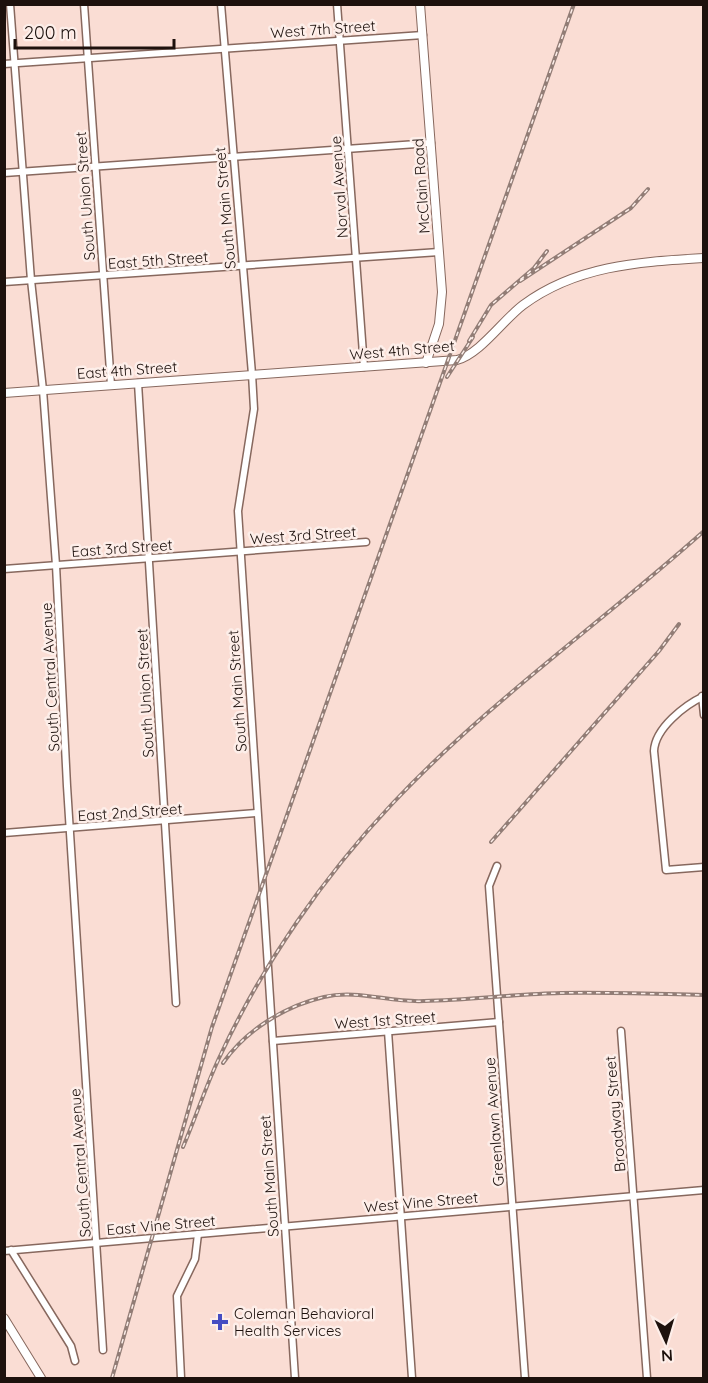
<svg xmlns="http://www.w3.org/2000/svg" width="708" height="1383" viewBox="0 0 708 1383" font-family="Quicksand,sans-serif">
<style>
.lines{fill:none;stroke-linecap:round;stroke-linejoin:round}
.minor-casing{stroke:#87685e;stroke-width:9}
.tertiary-casing{stroke:#87685e;stroke-width:10}
.minor{stroke:#fff;stroke-width:6}
.tertiary{stroke:#fff;stroke-width:8}
.rail-casing{stroke:#927d76;stroke-width:4}
.rail{stroke:#fdeee9;stroke-width:1.5;stroke-dasharray:4.5;stroke-linecap:butt}
.poi-dot{fill:#464dc2;stroke:#fdeee9;stroke-width:2}
.labels{text-anchor:middle;dominant-baseline:central;stroke-width:5;stroke-linejoin:round;paint-order:stroke}
.street-label{font-size:15px;fill:#1d110d;stroke:#fdeee9}
.poi-label{font-size:15px;fill:#1d110d;stroke:#fdeee9;text-anchor:start}
</style>
<rect width="100%" height="100%" fill="#faddd4"/>
<g class="lines">
<defs>
<g id="minor">
<path d="M10,4L31,280L43,390L56,565L67,786L103,1350"/>
<path d="M84,4L111,385"/>
<path d="M221,4L252,374L254,409L238,511L295,1378"/>
<path d="M337,4L364,367"/>
<path d="M4,64L423,35"/>
<path d="M4,173L431,143"/>
<path d="M4,282L439,252"/>
<path d="M138,383L176,1003"/>
<path d="M4,569L366,542"/>
<path d="M702,696L704,715"/>
<path d="M704,696C685,705 655,728 654,751L666,870L704,867"/>
<path d="M4,833L257,813"/>
<path d="M497,866L489,886L525,1378"/>
<path d="M388,1031L412,1378"/>
<path d="M621,1031L647,1378"/>
<path d="M273,1041L499,1022"/>
<path d="M11,1250L71,1346L75,1361"/>
<path d="M4,1251L704,1190"/>
<path d="M181,1378L177,1296L195,1259L198,1234"/>
</g>
<g id="tertiary">
<path d="M420,4L442,292L439,324L426,363"/>
<path d="M4,393L457,360C480,354 503,320 523,305C577,265 640,262 704,258"/>
<path d="M4,1318L41,1378"/>
</g>
</defs>
<!-- minor casing -->
<use href="#minor" class="minor-casing"/>
<!-- tertiary casing -->
<use href="#tertiary" class="tertiary-casing"/>
<!-- minor -->
<use href="#minor" class="minor"/>
<!-- tertiary -->
<use href="#tertiary" class="tertiary"/>
<defs>
<g id="rail">
<path d="M520,281L631,208L648,189"/>
<path d="M469,341L491,305L534,268L547,251"/>
<path d="M447,377L473,337"/>
<path d="M491,842L659,651L679,624"/>
<path d="M223,1063C246,1030 285,1006 324,997C358,989 390,1003 424,1001C470,1000 516,994 561,993C609,992 656,994 704,995"/>
<path d="M183,1147C196,1117 206,1085 221,1054C263,964 324,876 392,804C487,703 601,623 704,531"/>
<path d="M112,1378L212,1027L574,4"/>
</g>
</defs>
<!-- rail casing -->
<use href="#rail" class="rail-casing"/>
<!-- rail -->
<use href="#rail" class="rail"/>
</g>
<!-- markers -->
<path class="poi-dot" d="M217 1313h6v6h6v6h-6v6h-6v-6h-6v-6h6z"/>
<g class="labels">
<!-- street labels -->
<g class="street-label">
<text transform="translate(323 29) rotate(-4)">West 7th Street</text>
<text transform="translate(421 186) rotate(-94)">McClain Road</text>
<text transform="translate(339 187) rotate(-94)">Norval Avenue</text>
<text transform="translate(85 196) rotate(-94)">South Union Street</text>
<text transform="translate(225 208) rotate(-95)">South Main Street</text>
<text transform="translate(158 260) rotate(-4)">East 5th Street</text>
<text transform="translate(402 350) rotate(-5)">West 4th Street</text>
<text transform="translate(127 370) rotate(-4)">East 4th Street</text>
<text transform="translate(303 535) rotate(-4)">West 3rd Street</text>
<text transform="translate(122 548) rotate(-4)">East 3rd Street</text>
<text transform="translate(50 677) rotate(-93)">South Central Avenue</text>
<text transform="translate(237 691) rotate(-94)">South Main Street</text>
<text transform="translate(145 693) rotate(-93)">South Union Street</text>
<text transform="translate(130 812) rotate(-4)">East 2nd Street</text>
<text transform="translate(385 1020) rotate(-4)">West 1st Street</text>
<text transform="translate(615 1114) rotate(-95)">Broadway Street</text>
<text transform="translate(494 1122) rotate(-94)">Greenlawn Avenue</text>
<text transform="translate(80 1163) rotate(-94)">South Central Avenue</text>
<text transform="translate(269 1176) rotate(-94)">South Main Street</text>
<text transform="translate(421 1202) rotate(-5)">West Vine Street</text>
<text transform="translate(161 1225) rotate(-5)">East Vine Street</text>
</g>
<!-- poi labels -->
<g class="poi-label">
<text x="234" y="1313">Coleman Behavioral<tspan x="234" dy="17">Health Services</tspan></text>
</g>
</g>
<!-- border -->
<rect width="708" height="1383" fill="none" stroke="#1d110d" stroke-width="12"/>
<!-- north arrow -->
<g transform="translate(666 1341) rotate(176)" stroke="#fdeee9" stroke-width="4.5" paint-order="stroke">
<path d="M0-4.5L10 22L0 15L-10 22Z" fill="#1d110d"/>
<text y="-9" font-size="16" font-weight="bold" text-anchor="middle" fill="#1d110d">N</text>
</g>
<!-- scale -->
<path d="M15 39v9h159v-9" fill="none" stroke="#1d110d" stroke-width="3"/>
<text x="24" y="39" font-size="18" fill="#1d110d" stroke="#fdeee9" stroke-width="4.5" paint-order="stroke">200 m</text>
</svg>
